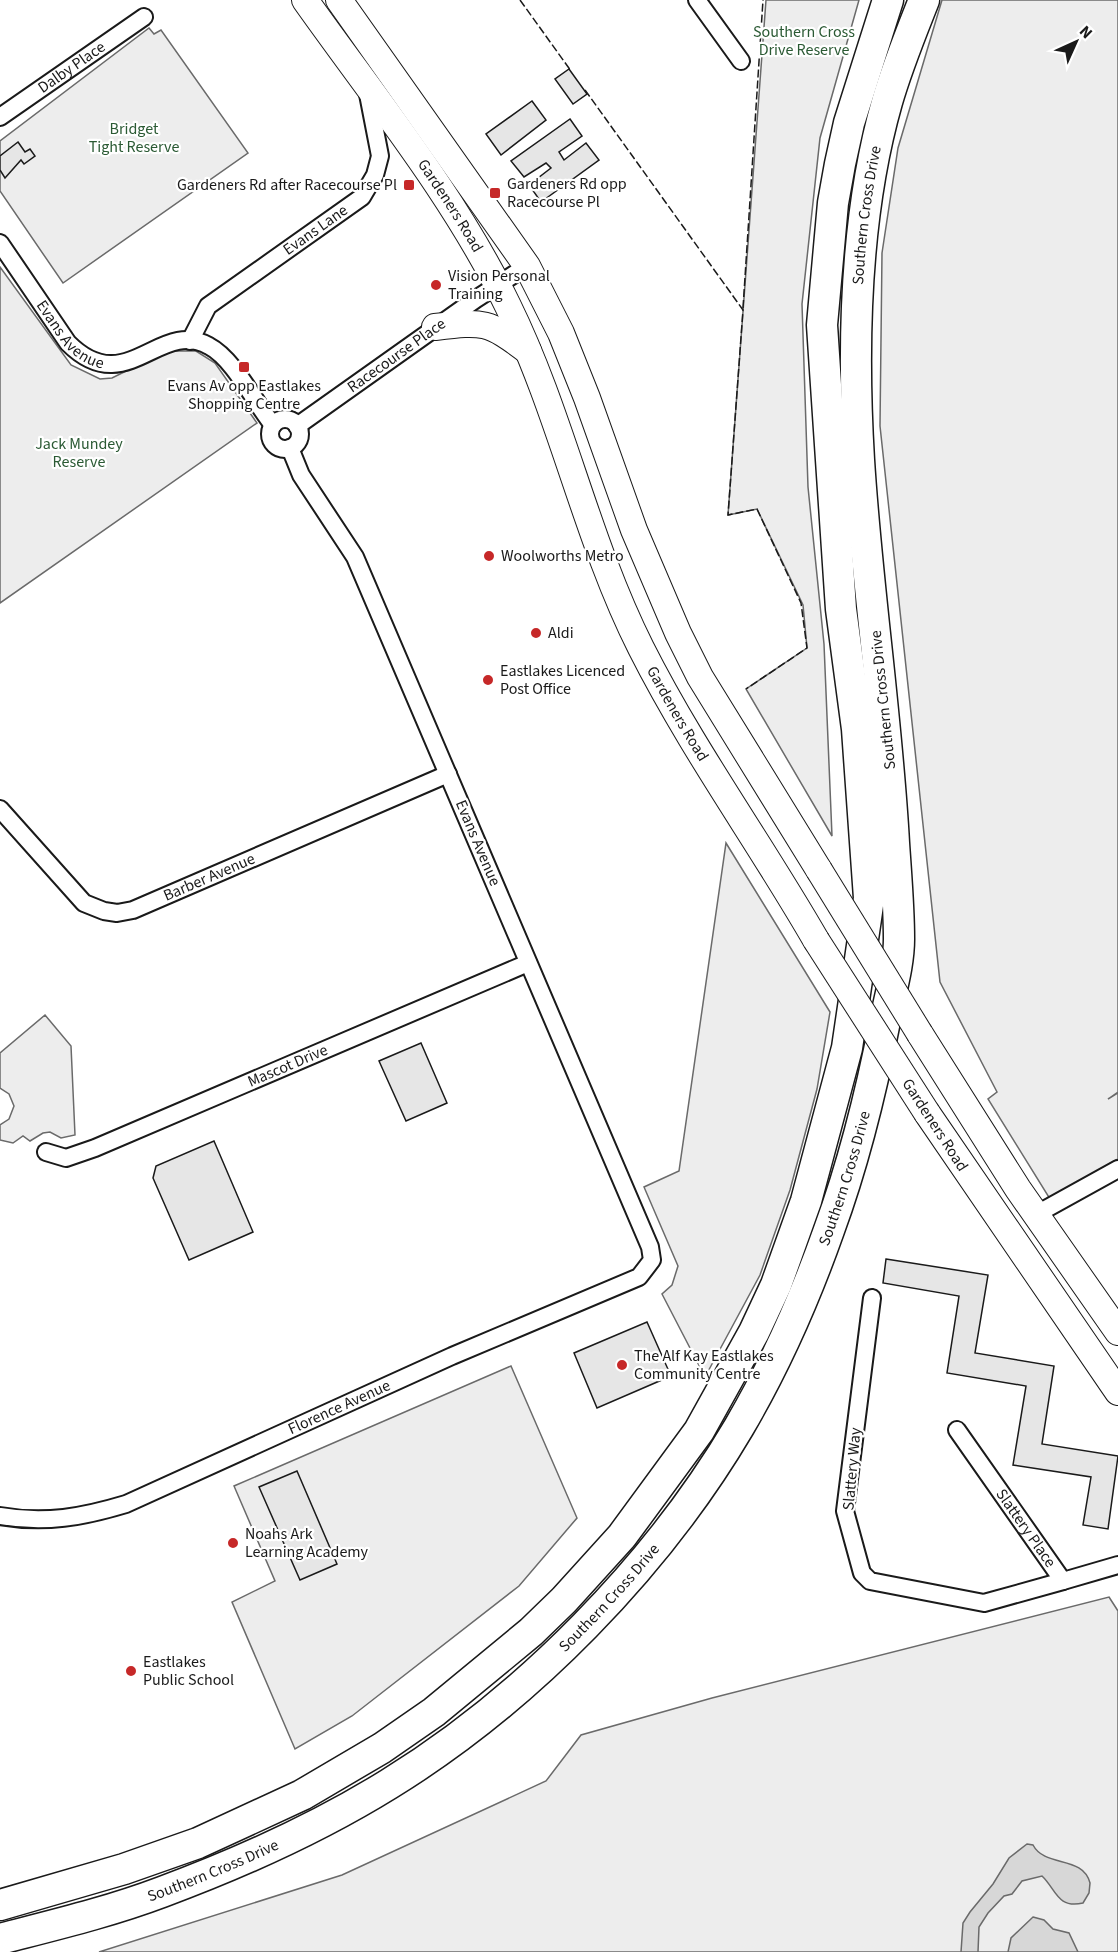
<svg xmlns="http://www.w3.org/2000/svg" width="1118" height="1952" viewBox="0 0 1118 1952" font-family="'Source Sans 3',sans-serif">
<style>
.built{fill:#ededed;stroke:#6a6a6a;stroke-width:1.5}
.water{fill:#d7d7d7;stroke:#6a6a6a;stroke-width:1.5}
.building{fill:#e6e6e6;stroke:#1a1a1a;stroke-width:1.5}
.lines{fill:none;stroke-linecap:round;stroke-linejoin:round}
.minor-casing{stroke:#1a1a1a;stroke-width:20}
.primary-casing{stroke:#1a1a1a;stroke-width:28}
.motorway-casing{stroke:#1a1a1a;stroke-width:33}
.minor{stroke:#fff;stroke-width:16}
.primary{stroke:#fff;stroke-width:26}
.motorway{stroke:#fff;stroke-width:30}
.primary-bridge-casing{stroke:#1a1a1a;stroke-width:28;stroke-linecap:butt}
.primary-bridge{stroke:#fff;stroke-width:26}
.fence{stroke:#1a1a1a;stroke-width:1.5;stroke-dasharray:8 3;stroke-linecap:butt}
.poi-dot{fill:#c62828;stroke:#fff;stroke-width:2}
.labels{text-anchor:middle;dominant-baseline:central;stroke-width:4.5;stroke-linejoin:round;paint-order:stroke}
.park-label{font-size:16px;fill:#2b5a34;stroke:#fff}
.street-label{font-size:16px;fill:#1a1a1a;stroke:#fff}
.poi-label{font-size:16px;fill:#1a1a1a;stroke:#fff;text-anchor:start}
</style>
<rect width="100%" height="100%" fill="#fff"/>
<!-- built -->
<g class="built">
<path d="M766,0H859L820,138L802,304L808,487L824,644L832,836L746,689L807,648L803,605L757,509L728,515Z"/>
<path d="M942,0H1118V1092L1108,1099L1118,1093V1159L1050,1199L988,1099L997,1092L940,982L880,426L882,253L898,148Z"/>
<path d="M149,28L154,34L161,30L248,153L63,283L0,191V141Z"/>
<path d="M0,267L71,365L100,379L112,378L167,351H196L215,363L257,423L0,603Z"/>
<path d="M726,843L830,1012L817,1089L790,1190L760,1275L705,1377L662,1294L672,1285L678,1266L644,1187L679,1171Z"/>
<path d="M45,1015L71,1046L75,1135L61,1138L50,1132L43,1133L30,1141L23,1136L13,1143L0,1140V1125L9,1119L14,1106L9,1094L0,1088V1053Z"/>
<path d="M511,1366L577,1518L519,1586L352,1716L295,1749L232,1602L275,1581L234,1486Z"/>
<path d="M1109,1597L1118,1611V1952H99L342,1875L546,1781L581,1735L712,1698Z"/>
</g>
<!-- water -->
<g class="water">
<path d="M1027,1844L1033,1845C1045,1868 1083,1855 1090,1883L1089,1893L1083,1903C1057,1909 1056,1889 1042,1876L1022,1881L1012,1894L1004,1896L988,1913L979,1927L978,1952H961L963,1923L970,1912L993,1884L1009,1858Z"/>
<path d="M1033,1917L1044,1920L1053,1929L1069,1933L1078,1952H1008L1011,1938Z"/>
</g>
<!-- building -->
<g class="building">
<path d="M569,69L587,94L573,104L555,79Z"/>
<path d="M532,101L546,120L501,155L486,134Z"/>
<path d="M570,119L582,136L559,152L564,160L586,143L599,160L541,202L529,185L551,168L546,163L524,177L511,161Z"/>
<path d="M18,142L25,152L30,149L35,156L24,164L21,160L5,178L0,170V156Z"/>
<path d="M421,1043L447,1103L406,1121L379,1061Z"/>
<path d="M214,1141L253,1232L189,1260L153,1178L156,1166Z"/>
<path d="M886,1259L988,1275L975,1353L1054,1366L1042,1444L1118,1456L1108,1529L1083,1525L1091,1477L1013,1465L1026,1386L947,1373L959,1296L883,1283Z"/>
<path d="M647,1322L671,1376L597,1408L574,1353Z"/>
<path d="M297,1471L337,1564L300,1580L259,1487Z"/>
</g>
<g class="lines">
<defs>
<g id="minor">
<path d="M697,0L741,61"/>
<path id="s1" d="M0,117L144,17"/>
<path id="s2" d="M0,243L68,343C126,401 159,318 209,346C234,359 255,403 273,425"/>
<path id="s3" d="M190,341L208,306L362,197L375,175L380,156L367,89"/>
<circle cx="285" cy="434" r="15"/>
<path id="s4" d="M297,426L476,299L527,266"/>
<path id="s5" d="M0,809L84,903L104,911L117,913L133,910L448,774"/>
<path id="s6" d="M46,1152L66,1158L95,1148L528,963"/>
<path d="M1035,1215L1118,1169"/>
<path d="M872,1298L845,1511L862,1573L870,1581L984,1603L1063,1581"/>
<path id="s7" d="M957,1430L1063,1581L1118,1565"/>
<path id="s8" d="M0,1516C45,1524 83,1517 126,1504L452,1356L639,1277L652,1260L650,1247L355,557L301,475L290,448"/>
</g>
<g id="primary">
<path id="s9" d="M305,0C375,99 455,196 508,306C562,416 586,539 641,648C693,751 759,841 816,940"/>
<path d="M339,0L527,266L561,333L587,398L634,530L678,633L700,677L819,870"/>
<path d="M435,327C484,321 488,321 528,351"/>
<path d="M920,1034L1018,1189L1118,1332"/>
<path d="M927,1113L1118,1392"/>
</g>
<g id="motorway">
<path d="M0,1905L124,1869L198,1843L302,1795L382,1748L434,1712L531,1632L564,1600L622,1536L699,1431L754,1332L776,1285L806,1201L847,1048L869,898L857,729L841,609L822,325L833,203L840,164L849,123L888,0"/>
<path id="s10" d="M0,1939C54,1925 109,1912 162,1892C240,1863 318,1828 389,1784C527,1699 657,1566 739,1427C776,1364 805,1298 829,1230C854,1162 871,1093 885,1021C890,994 899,966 899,939C899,907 896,874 894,843C887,715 867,588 859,460C852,343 855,214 887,102C897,67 911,33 924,0"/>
</g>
</defs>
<!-- minor casing -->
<use href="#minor" class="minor-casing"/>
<!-- primary casing -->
<use href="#primary" class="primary-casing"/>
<!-- motorway casing -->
<use href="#motorway" class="motorway-casing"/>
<!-- minor -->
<use href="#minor" class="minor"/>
<!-- primary -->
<use href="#primary" class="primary"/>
<!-- motorway -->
<use href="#motorway" class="motorway"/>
<defs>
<g id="primary-bridge">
<path d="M819,870L920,1034"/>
<path d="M816,940L927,1113"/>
</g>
</defs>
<!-- primary-bridge casing -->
<use href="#primary-bridge" class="primary-bridge-casing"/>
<!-- primary-bridge -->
<use href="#primary-bridge" class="primary-bridge"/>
<!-- fence -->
<g class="fence">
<path d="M520,0L571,71"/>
<path d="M585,90L743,310L728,515L757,509L801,603L807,648L746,689"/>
<path d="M743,308L763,0"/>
</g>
</g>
<!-- markers -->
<g class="poi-dot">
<rect x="403" y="179" width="12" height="12" rx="3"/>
<rect x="489" y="187" width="12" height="12" rx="3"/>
<circle cx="436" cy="285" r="6"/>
<rect x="238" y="361" width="12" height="12" rx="3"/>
<circle cx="489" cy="556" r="6"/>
<circle cx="536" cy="633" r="6"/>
<circle cx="488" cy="680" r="6"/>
<circle cx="622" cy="1365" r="6"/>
<circle cx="233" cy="1543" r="6"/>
<circle cx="131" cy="1671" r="6"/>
</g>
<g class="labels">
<!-- park labels -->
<g class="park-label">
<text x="804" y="32">Southern Cross<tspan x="804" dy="18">Drive Reserve</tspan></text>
<text x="134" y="129">Bridget<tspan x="134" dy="18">Tight Reserve</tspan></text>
<text x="79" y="444">Jack Mundey<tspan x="79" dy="18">Reserve</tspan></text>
</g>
<!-- street labels -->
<g class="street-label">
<text stroke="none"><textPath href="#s1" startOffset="87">Dalby Place</textPath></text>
<text stroke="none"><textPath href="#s9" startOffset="252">Gardeners Road</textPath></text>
<text stroke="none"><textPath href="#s10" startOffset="2168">Southern Cross Drive</textPath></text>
<text stroke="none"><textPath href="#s3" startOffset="171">Evans Lane</textPath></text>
<text stroke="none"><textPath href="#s2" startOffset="117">Evans Avenue</textPath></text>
<text stroke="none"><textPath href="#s4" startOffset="122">Racecourse Place</textPath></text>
<text transform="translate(883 700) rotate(-96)">Southern Cross Drive</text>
<text stroke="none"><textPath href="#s9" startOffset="810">Gardeners Road</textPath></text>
<text transform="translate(478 843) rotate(67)">Evans Avenue</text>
<text stroke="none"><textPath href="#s5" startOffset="260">Barber Avenue</textPath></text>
<text stroke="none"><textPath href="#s6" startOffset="261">Mascot Drive</textPath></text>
<text transform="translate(935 1125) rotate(57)">Gardeners Road</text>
<text stroke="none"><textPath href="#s10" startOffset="1196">Southern Cross Drive</textPath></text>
<text stroke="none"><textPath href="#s8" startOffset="362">Florence Avenue</textPath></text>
<text transform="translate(852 1469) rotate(-85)">Slattery Way</text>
<text stroke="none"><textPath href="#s7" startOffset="120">Slattery Place</textPath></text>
<text stroke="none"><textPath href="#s10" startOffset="710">Southern Cross Drive</textPath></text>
<text stroke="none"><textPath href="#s10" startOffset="224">Southern Cross Drive</textPath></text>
</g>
<!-- poi labels -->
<g class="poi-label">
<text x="507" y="184">Gardeners Rd opp<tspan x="507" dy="18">Racecourse Pl</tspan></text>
<text x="397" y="185" text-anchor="end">Gardeners Rd after Racecourse Pl</text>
<text x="448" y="276">Vision Personal<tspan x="448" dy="18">Training</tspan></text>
<text x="244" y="386" text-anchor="middle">Evans Av opp Eastlakes<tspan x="244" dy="18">Shopping Centre</tspan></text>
<text x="501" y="556">Woolworths Metro</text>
<text x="548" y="633">Aldi</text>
<text x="500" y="671">Eastlakes Licenced<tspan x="500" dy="18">Post Office</tspan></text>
<text x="634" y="1356">The Alf Kay Eastlakes<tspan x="634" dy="18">Community Centre</tspan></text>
<text x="245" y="1534">Noahs Ark<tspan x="245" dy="18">Learning Academy</tspan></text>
<text x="143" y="1662">Eastlakes<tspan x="143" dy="18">Public School</tspan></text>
</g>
</g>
<!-- north arrow -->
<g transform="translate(1076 42) rotate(45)" stroke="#ffffff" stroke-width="4.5" paint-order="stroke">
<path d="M0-4.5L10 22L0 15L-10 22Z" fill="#1a1a1a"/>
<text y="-9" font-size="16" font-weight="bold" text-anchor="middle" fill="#1a1a1a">N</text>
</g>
</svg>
